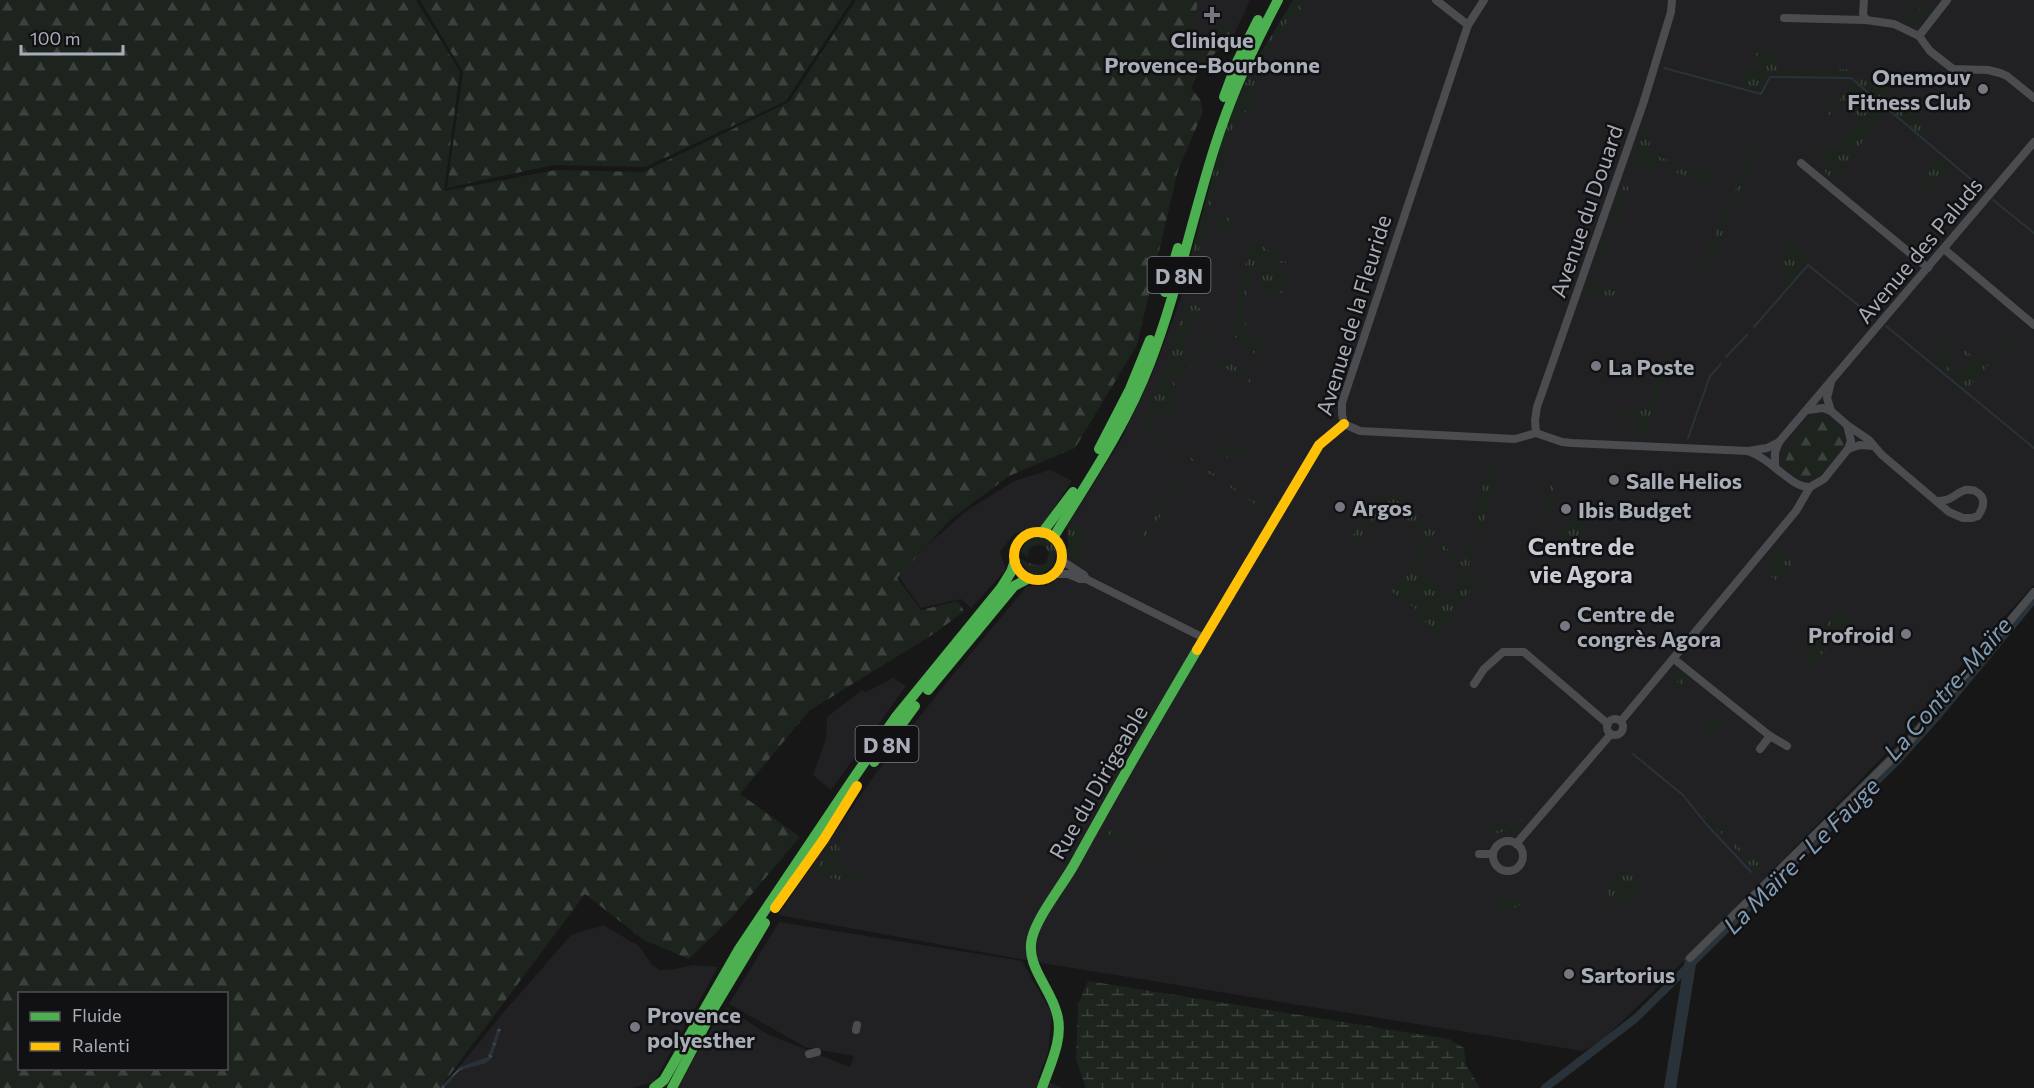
<svg xmlns="http://www.w3.org/2000/svg" width="2034" height="1088" viewBox="0 0 2034 1088" font-family="Commissioner,sans-serif">
<style>
.built{fill:#212123}
.grass{fill:url(#grass-tufts)}
.forest{fill:url(#forest-firs);fill-rule:evenodd}
.wetland{fill:url(#wetland-marsh)}
.water{fill:url(#water-waves)}
.lines{fill:none;stroke-linecap:round;stroke-linejoin:round}
.stream{stroke:#2a3239;stroke-width:2}
.canal{stroke:#2a3239;stroke-width:8}
.river{stroke:#2a3239;stroke-width:12}
.street{stroke:#4b4c50;stroke-width:8}
.fast{stroke:#4caf50;stroke-width:10}
.slow{stroke:#ffc107;stroke-width:10}
.poi-dot{fill:#757880;stroke:#111113;stroke-width:2}
.labels{text-anchor:middle;dominant-baseline:central;stroke-width:5;stroke-linejoin:round;paint-order:stroke}
.shield{fill:#111113;stroke:#7b7e86;stroke-width:1.5}
.shield-label{font-size:21px;font-weight:bold;fill:#a8adb8}
.poi-label{font-size:22px;font-weight:bold;fill:#a8adb8;stroke:#111113;text-anchor:start}
.street-label{font-size:22px;fill:#a8adb8;stroke:#111113}
.neighbourhood-label{font-size:24px;font-weight:bold;fill:#c9ccd4;stroke:#111113}
.water-label{font-size:24px;font-style:italic;fill:#7f9bb3;stroke:#111113}
</style>
<defs>
<pattern id="grass-tufts" width="24" height="20" patternUnits="userSpaceOnUse" patternTransform="scale(1.5)"><rect width="24" height="20" fill="#1d241e"/><path d="M3 7l-1-3M5 7V3M7 7l1-3M15 17l-1-3M17 17v-4M19 17l1-3" fill="none" stroke="#3b413d"/></pattern>
<pattern id="forest-firs" width="22" height="20" patternUnits="userSpaceOnUse" patternTransform="scale(1.5)"><rect width="22" height="20" fill="#1d241e"/><path d="M5 1l3.5 6h-7zM16 11l3.5 6h-7z" fill="#3b413d"/></pattern>
<pattern id="wetland-marsh" width="20" height="14" patternUnits="userSpaceOnUse" patternTransform="scale(1.5)"><rect width="20" height="14" fill="#1d241e"/><path d="M1 5h8M5 5V1M11 12h8M15 12V8" fill="none" stroke="#3b413d"/></pattern>
<pattern id="water-waves" width="16" height="10" patternUnits="userSpaceOnUse" patternTransform="scale(1.5)"><rect width="16" height="10" fill="#2a3239"/><path d="M0 5q4-4 8 0t8 0" fill="none" stroke="#464d54"/></pattern>
</defs>
<rect width="100%" height="100%" fill="#171717"/>
<!-- built -->
<g class="built">
<path d="M1184,0H1250L1232,39L1213,29L1205,42L1176,35Z"/>
<path d="M1298,0H2034V585L1990,632L1894,745L1846,795L1660,985L1599,1043L1582,1051L1042,963L778,915L876,773L942,688L1027,586H1046L1054,582L1068,546L1067,526L1121,440L1153,372L1183,292L1220,150L1246,88Z"/>
<path d="M1050,470L1072,481L1042,526L1014,534L1000,552L1006,570L971,608L961,599L921,608L896,573L965,512L1014,481Z"/>
<path d="M893,678L906,686L831,790L813,775L826,739L827,717L862,690L866,692Z"/>
<path d="M779,922L1022,961L1052,1014L1048,1053L1038,1078L1063,1088H678L704,1040L726,1007L767,1034L850,1067L854,1056L805,1047L729,1004Z"/>
<path d="M603,925L639,946L652,965L660,970L675,969L693,965L718,967L654,1082L632,1088H442L503,1013L571,935Z"/>
</g>
<!-- grass -->
<g class="grass">
<path d="M1293,0H1299L1298,2L1303,5C1297,16 1293,15 1287,22C1273,40 1260,66 1253,87L1259,95L1232,129L1205,225L1189,289H1182L1225,129L1253,65Z"/>
<path d="M1907,0H1909V14H1919V9L1930,12C1923,19 1917,27 1906,20Z"/>
<path d="M1756,53H1777L1779,72L1849,69V76H1779L1778,72L1770,74L1764,88C1757,87 1751,89 1744,87L1746,70H1756Z"/>
<path d="M1858,75L1875,88L1886,77L1892,81L1885,91L1920,118L1917,123L1926,130L1921,135L1854,79Z"/>
<path d="M1854,82L1887,110L1834,179L1827,176C1823,167 1823,158 1818,149L1830,153L1861,118L1843,102L1831,118L1828,114Z"/>
<path d="M1644,127L1648,128L1645,139L1650,142L1648,153L1714,176L1710,185L1666,169V163L1657,160L1653,172L1631,165L1636,149L1644,151L1638,147Z"/>
<path d="M1752,148L1756,149L1755,153L1731,210L1728,209Z"/>
<path d="M1941,157L1950,165L1926,192L1919,185Z"/>
<path d="M1624,185L1629,187L1617,222L1611,220Z"/>
<path d="M1219,205L1223,213L1236,226L1234,230L1216,226L1220,213L1215,209Z"/>
<path d="M1725,213L1730,216L1710,265L1703,262Z"/>
<path d="M1605,235L1609,239L1613,240L1611,250L1608,249L1606,256H1604L1598,274L1593,272Z"/>
<path d="M1784,237L1811,259L1782,293L1780,292L1787,274L1779,271L1790,251L1780,243Z"/>
<path d="M1252,239L1287,263C1257,260 1253,268 1246,295C1244,302 1241,311 1243,318C1247,330 1258,339 1266,347L1259,358L1233,335L1238,294Z"/>
<circle cx="1273" cy="281" r="15"/>
<path d="M1589,283L1618,292L1617,298L1585,293Z"/>
<path d="M1188,300L1202,310L1182,343L1187,346L1183,352L1187,354L1172,380L1175,385L1174,387L1178,395L1169,413L1163,411L1156,416L1148,428L1239,491L1270,509L1268,513L1143,429Z"/>
<path d="M1214,330L1217,333L1207,348L1202,349L1183,379L1177,376L1193,350L1197,351L1209,331Z"/>
<path d="M2009,334L2012,336L1967,390L1933,362L1950,342L1953,344L1949,353L1953,359L1946,366L1957,375L1971,360L1960,351L1962,348L1984,364Z"/>
<path d="M1344,348L1348,354L1338,384L1333,388L1329,389Z"/>
<path d="M1669,348H1674L1662,387L1642,437L1636,435L1638,418L1616,419L1623,412L1644,410L1666,362Z"/>
<path d="M1221,358L1252,377L1250,383L1218,363Z"/>
<path d="M1227,441L1250,454L1247,462L1231,451L1225,460L1223,458L1225,454L1221,452Z"/>
<path d="M1490,464L1493,465L1492,471L1497,473L1483,525H1481L1477,537L1472,536L1476,521L1473,520Z"/>
<path d="M1181,478L1184,480L1134,556L1133,549Z"/>
<path d="M1552,480H1554C1555,499 1552,506 1541,522H1539Z"/>
<path d="M1391,488L1424,523L1436,529L1417,569L1450,595L1456,587L1455,584L1459,575L1471,586L1470,591L1453,611L1454,614L1437,634L1430,625L1419,618L1420,612L1391,591L1411,566L1426,538L1407,520L1408,518L1402,512H1397L1387,505L1354,546L1347,542Z"/>
<path d="M1582,493H1584C1586,511 1592,536 1571,542L1565,537L1558,535L1582,507Z"/>
<path d="M1074,520V526L1079,529L1087,530L1086,535L1079,538L1083,557L1088,560L1084,567C1069,559 1062,533 1074,520Z"/>
<path d="M1034,537C1081,532 1042,605 1020,559C1030,563 1036,568 1046,563L1049,553L1044,545H1037L1029,548L1028,557L1021,552L1025,542Z"/>
<path d="M1440,542L1460,562L1464,561L1469,544L1474,546L1467,572L1486,587L1484,593L1460,571L1459,568L1437,546Z"/>
<path d="M1777,550L1791,562L1792,565L1779,582L1771,577L1777,569L1767,561Z"/>
<path d="M1839,610L1851,619L1812,666L1800,655L1814,641Z"/>
<path d="M1679,671L1689,675L1681,685L1670,676Z"/>
<path d="M1727,719L1709,740L1703,734L1713,721Z"/>
<path d="M1703,810L1715,823H1717L1726,831L1723,834L1761,865L1756,872L1722,834L1700,813Z"/>
<path d="M1520,819L1523,820L1518,829L1492,834L1488,832V830L1495,829V824C1505,823 1517,835 1520,819Z"/>
<path d="M1111,829C1130,840 1148,848 1166,859L1162,861L1138,847L1136,848L1108,834Z"/>
<path d="M835,841L839,843L840,863L872,883L840,880L815,873L828,849Z"/>
<path d="M1613,872L1614,876L1635,875L1636,898L1632,902L1609,903L1608,881Z"/>
<path d="M1511,895H1516L1517,899H1520L1521,903L1518,907L1496,911V913L1489,914L1504,897L1508,900Z"/>
</g>
<!-- forest -->
<g class="forest">
<path d="M0,0H416L460,72L444,191L556,170L643,172L789,102L856,0H1197V8L1191,24L1210,36L1220,23L1230,31L1227,41L1200,69L1191,88L1201,101L1203,112L1178,170L1137,345L1075,448L1009,476L951,519L897,578L921,610L958,601L964,611L938,631L809,711L740,794L800,837L733,916L689,959L644,940L585,894L440,1088H0ZM20,994H226V1068H20Z"/>
<path d="M420,0H852L786,101L645,167L553,165L447,188L463,72Z"/>
<path d="M1816,416C1830,417 1844,428 1845,443L1817,477L1804,480L1785,467C1785,453 1804,422 1816,416Z"/>
</g>
<!-- wetland -->
<path class="wetland" d="M1088,981L1449,1039L1464,1048L1466,1065L1480,1088H1086L1076,1059L1078,1005Z"/>
<!-- water -->
<path class="water" d="M498,1028L501,1029L491,1059L486,1063L460,1070L444,1088H440L460,1067L488,1057Z"/>
<g class="lines">
<!-- stream -->
<g class="stream">
<path d="M1664,68L1761,94L1770,77L1851,78L1985,191"/>
<path d="M1993,200L2034,233"/>
<path d="M1886,326L2034,448"/>
<path d="M1754,327L1808,265L1873,317"/>
<path d="M1726,357L1747,335"/>
<path d="M1688,438L1710,376L1721,364"/>
<path d="M1633,754L1683,795L1707,825L1751,872"/>
<path d="M1807,838L1903,742L1950,687"/>
<path d="M1688,956L1685,959L1690,964"/>
</g>
<!-- canal -->
<path class="canal" d="M1545,1088L1636,1018L1897,761L1939,714L2034,599"/>
<!-- river -->
<path class="river" d="M1670,1088L1690,964"/>
<!-- street -->
<g class="street">
<path d="M1436,0L1468,25L1342,403V414L1344,424L1360,431L1515,439L1536,433L1562,442L1572,443L1748,451L1767,448L1779,442"/>
<path d="M1864,0L1863,14L1866,20"/>
<path d="M1784,18L1866,20L1894,24L1919,36L1930,51L1953,69L1988,70L2000,73L2007,76L2034,98"/>
<path d="M1468,25L1484,0"/>
<path d="M1919,36L1947,0"/>
<path d="M1801,163L1928,268"/>
<path d="M1944,249L2034,325"/>
<path d="M1831,411L1827,398L1831,382"/>
<path d="M1847,425L1869,440L1882,455L1949,512L1963,518H1972L1978,516C1984,507 1987,497 1975,491C1971,490 1969,489 1965,490C1954,494 1952,501 1938,501"/>
<path d="M1536,433L1535,420L1537,407L1643,104L1671,12L1672,0"/>
<path d="M1848,449L1860,445L1873,446"/>
<path d="M1750,452C1772,459 1791,488 1810,487"/>
<path d="M1775,466V452L1779,442L2034,142"/>
<path d="M1052,574H1068L1080,579H1086L1084,575L1061,560"/>
<path d="M1086,579L1204,638"/>
<path d="M1674,659L1770,736L1787,746"/>
<path d="M1474,684L1484,669L1503,652H1524L1608,724"/>
<circle cx="1615" cy="727" r="8"/>
<path d="M1621,721L1796,511L1810,487L1824,479L1848,449L1851,441L1847,425L1831,411L1823,408L1808,410"/>
<path d="M1760,749L1770,736"/>
<circle cx="1508" cy="856" r="15"/>
<path d="M1516,844L1611,734"/>
<path d="M1479,854H1493"/>
<path d="M1690,958L1907,744L2034,592"/>
<path d="M856,1030L857,1025"/>
<path d="M809,1054L817,1052"/>
</g>
<!-- fast -->
<g class="fast">
<path d="M1224,97L1237,62L1258,20"/>
<path d="M1165,292L1178,248"/>
<path d="M1099,449L1130,389L1150,340"/>
<path d="M1042,533L1073,492"/>
<path d="M1053,538C1088,481 1126,426 1150,363C1177,293 1192,218 1215,146C1231,95 1253,47 1278,0"/>
<path d="M928,690L1014,586L1029,578"/>
<path d="M874,762L915,706"/>
<path d="M654,1088L664,1080L739,949L851,782L895,718L1001,588L1011,572L1015,561"/>
<path d="M672,1088L714,1008L765,923"/>
<path d="M1042,1088C1050,1065 1064,1038 1057,1014C1051,988 1025,966 1032,938C1038,915 1063,885 1075,863C1114,792 1155,721 1197,650"/>
</g>
<!-- slow -->
<g class="slow">
<circle cx="1038" cy="556" r="24"/>
<path d="M1197,650L1319,445L1344,424"/>
<path d="M775,908L824,839L857,786"/>
</g>
</g>
<!-- markers -->
<g class="poi-dot">
<path d="M1209 6h6v6h6v6h-6v6h-6v-6h-6v-6h6z"/>
<circle cx="1983" cy="89" r="6"/>
<circle cx="1596" cy="366" r="6"/>
<circle cx="1614" cy="480" r="6"/>
<circle cx="1340" cy="507" r="6"/>
<circle cx="1566" cy="509" r="6"/>
<circle cx="1565" cy="626" r="6"/>
<circle cx="1906" cy="634" r="6"/>
<circle cx="1569" cy="974" r="6"/>
<circle cx="635" cy="1027" r="6"/>
</g>
<g class="labels">
<!-- shield labels -->
<g class="shield">
<rect x="1147.5" y="257" width="63" height="36" rx="4.5"/>
<rect x="855.5" y="726" width="63" height="36" rx="4.5"/>
</g>
<g class="shield-label">
<text x="1179" y="275">D 8N</text>
<text x="887" y="744">D 8N</text>
</g>
<!-- poi labels -->
<g class="poi-label">
<text x="1212" y="39" text-anchor="middle">Clinique<tspan x="1212" dy="25">Provence-Bourbonne</tspan></text>
<text x="1971" y="76" text-anchor="end">Onemouv<tspan x="1971" dy="25">Fitness Club</tspan></text>
<text x="1608" y="366">La Poste</text>
<text x="1626" y="480">Salle Helios</text>
<text x="1352" y="507">Argos</text>
<text x="1578" y="509">Ibis Budget</text>
<text x="1577" y="613">Centre de<tspan x="1577" dy="25">congrès Agora</tspan></text>
<text x="1894" y="634" text-anchor="end">Profroid</text>
<text x="1581" y="974">Sartorius</text>
<text x="647" y="1014">Provence<tspan x="647" dy="25">polyesther</tspan></text>
</g>
<!-- street labels -->
<g class="street-label">
<text transform="translate(1586 211) rotate(-71)">Avenue du Douard</text>
<text transform="translate(1919 250) rotate(-50)">Avenue des Paluds</text>
<text transform="translate(1353 315) rotate(-73)">Avenue de la Fleuride</text>
<text transform="translate(1098 782) rotate(-60)">Rue du Dirigeable</text>
</g>
<!-- neighbourhood labels -->
<g class="neighbourhood-label">
<text x="1581" y="545">Centre de<tspan x="1581" dy="28">vie Agora</tspan></text>
</g>
<!-- water labels -->
<g class="water-label">
<text transform="translate(1947 688) rotate(-49)">La Contre-Maïre</text>
<text transform="translate(1801 855) rotate(-45)">La Maïre - Le Fauge</text>
</g>
</g>
<!-- legend -->
<rect x="18" y="992" width="210" height="78" fill="#111113" stroke="#4d4f55" stroke-width="1.5"/>
<rect x="30" y="1012" width="30" height="9" fill="#4caf50" stroke="#4d4f55" stroke-width="1.5"/>
<text x="72" y="1022" font-size="18" fill="#a8adb8">Fluide</text>
<rect x="30" y="1042" width="30" height="9" fill="#ffc107" stroke="#4d4f55" stroke-width="1.5"/>
<text x="72" y="1052" font-size="18" fill="#a8adb8">Ralenti</text>
<!-- scale -->
<path d="M21 45v9h102v-9" fill="none" stroke="#a8adb8" stroke-width="3"/>
<text x="30" y="45" font-size="18" fill="#a8adb8" stroke="#111113" stroke-width="4.5" paint-order="stroke">100 m</text>
</svg>
